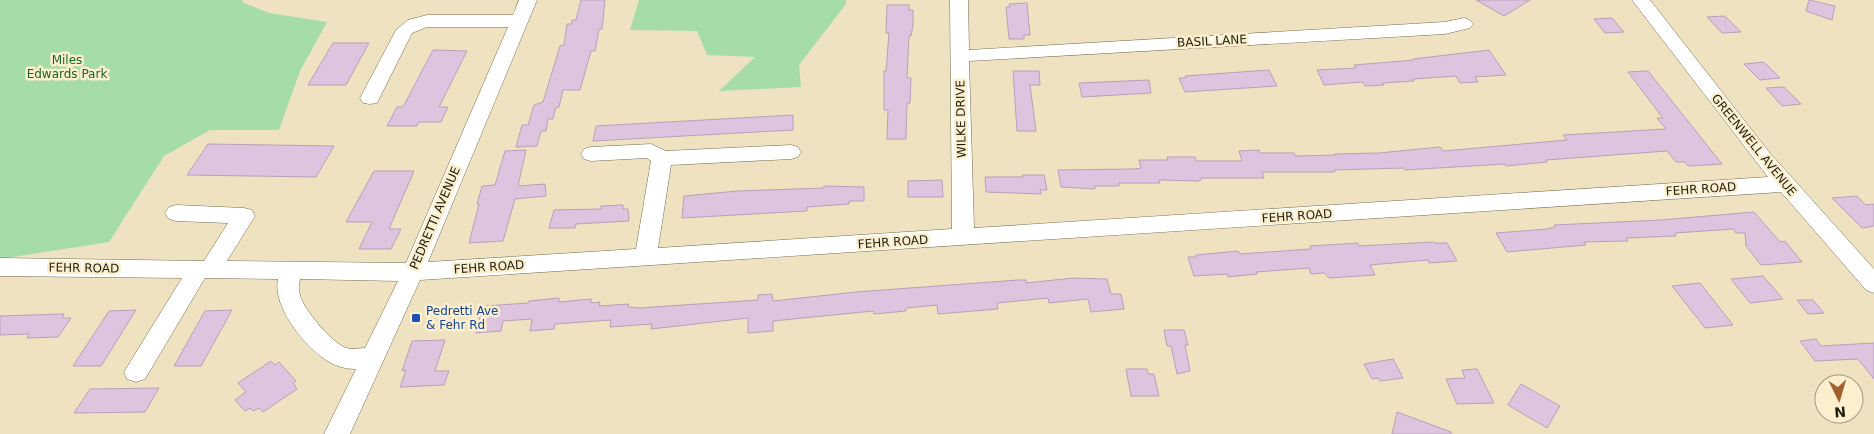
<svg xmlns="http://www.w3.org/2000/svg" width="1874" height="434" viewBox="0 0 1874 434" font-family="'DejaVu Sans',sans-serif">
<style>
.green{fill:#a6dda7}
.building{fill:#dec4de;stroke:#b9a0b9}
.lines{fill:none;stroke-linecap:round;stroke-linejoin:round}
.minor-casing{stroke:#776c4f;stroke-width:1}
.minor{fill:#fff;fill-rule:evenodd}
.transit-dot{fill:#1a4fb4;stroke:#fbefce;stroke-width:2}
.labels{text-anchor:middle;dominant-baseline:central;stroke-width:5;stroke-linejoin:round;paint-order:stroke}
.street-label{font-size:12px;fill:#231e12;stroke:#fbefce}
.park-label{font-size:12px;fill:#186624;stroke:#fbefce}
.transit-label{font-size:12px;fill:#164399;stroke:#fbefce;text-anchor:start}
</style>
<rect width="100%" height="100%" fill="#eee2c1"/>
<!-- green -->
<g class="green">
<path d="M0,0H243L242,2L269,13L327,22L300,71L279,130H210L164,156L109,242L0,259Z"/>
<path d="M639,0H846V4L799,65L801,87L719,91L755,57L707,55L697,31L630,30Z"/>
</g>
<!-- building -->
<g class="building">
<path d="M581,0H605L602,29H599L595,51H591L580,90H563L559,107H556L553,119H548L546,131H541L537,146L516,147L522,125H528L534,105L543,102L560,46L564,45L567,24H572V20H576Z"/>
<path d="M1476,0H1530L1504,16Z"/>
<path d="M1809,0L1835,6L1832,20L1806,11Z"/>
<path d="M1027,3L1030,35H1024V39H1009L1006,7H1010L1009,4Z"/>
<path d="M887,5H909V10H913V25L911,36H909L907,78H911L910,103H907L906,139H887L888,110H884V71H886L889,33H886Z"/>
<path d="M1725,16L1741,32L1722,33L1707,17Z"/>
<path d="M1612,18L1624,32L1605,33L1594,19Z"/>
<path d="M333,43H369L346,85H308Z"/>
<path d="M433,50L467,51L439,107H448L441,122H419L417,126H387L397,107H403Z"/>
<path d="M1489,50L1506,75L1475,77L1478,82L1460,83L1456,76L1413,79L1414,81L1383,83L1384,85L1365,86L1363,82L1324,85L1317,70L1356,68L1354,65L1414,60L1413,59Z"/>
<path d="M1764,62L1780,78L1760,80L1744,64Z"/>
<path d="M1269,70L1277,86L1185,92L1179,78H1186L1185,76Z"/>
<path d="M1013,71H1039L1040,85H1030L1036,131H1017Z"/>
<path d="M1648,71L1722,164L1688,166L1685,162H1676L1667,151L1546,160L1547,162L1506,166L1505,164L1405,170L1404,168L1334,170L1335,172H1262L1264,178H1201V180L1197,181L1159,180L1160,183H1119V186H1095V189L1061,187L1058,170L1134,169L1141,168L1139,160H1168L1167,157H1195L1196,161H1242L1239,151L1259,150L1260,153H1294L1295,156L1336,155L1335,154L1379,153L1440,147L1443,151L1567,140L1563,135L1666,129L1657,118H1663L1628,72Z"/>
<path d="M1149,80L1151,93L1082,97L1079,83Z"/>
<path d="M1784,87L1801,104L1782,106L1766,88Z"/>
<path d="M793,115V130L593,141L596,126Z"/>
<path d="M208,144L334,146L316,177L187,175Z"/>
<path d="M526,150L518,186L545,184L546,196L515,199L503,241L469,243L479,204H477L482,186L495,185L505,151Z"/>
<path d="M374,171H414L389,229H401L391,249H359L372,222H346Z"/>
<path d="M1022,175H1044L1047,190H1040L1041,194L986,192L985,177H1023Z"/>
<path d="M942,180L943,197H908V181Z"/>
<path d="M824,186L864,187V201H849V204L807,207V211L682,218L684,196L738,191L824,188Z"/>
<path d="M1857,196L1866,205L1874,204V226L1862,228L1832,198Z"/>
<path d="M623,205V209H628L629,221L576,224L575,228H549L554,210L601,209V206Z"/>
<path d="M1754,212L1780,242L1785,241L1802,262L1761,265L1746,246L1745,233H1736L1733,229L1675,233L1676,236L1626,238L1628,241L1584,242L1586,245L1507,252L1496,233L1547,229L1555,227L1554,225L1661,220Z"/>
<path d="M1434,242L1435,243H1447L1457,261L1429,263L1428,260L1370,265L1375,275L1329,278L1324,273L1311,274L1309,268L1256,272L1257,274L1228,277L1227,274L1194,276L1188,257H1196V255L1238,251L1240,254L1311,249L1310,246L1358,243L1359,246Z"/>
<path d="M1763,276L1783,299L1750,303L1731,279Z"/>
<path d="M1073,278L1107,279L1111,294H1121L1124,309L1091,312L1088,299L1049,303L1048,298L997,303L998,309L938,314L937,305L906,308V311L874,314L873,311L773,321V331L748,333V318L651,329L652,324L610,327L611,320L555,324L554,329L530,331L532,319L503,321L501,331L476,333L480,315L483,314L485,306L528,303L529,301L559,298V302L591,299V303L600,302L599,306L629,304L628,307L639,308L758,300V295L772,294L773,301L856,292L1018,280H1026V283Z"/>
<path d="M1700,283L1733,325L1705,328L1672,286Z"/>
<path d="M1797,300H1813L1824,313L1808,314Z"/>
<path d="M136,310L101,366H73L109,311Z"/>
<path d="M232,310L201,366H174L205,311Z"/>
<path d="M64,314L62,318H71L58,337L27,338L29,334L0,335V316Z"/>
<path d="M1164,330H1184L1188,345H1185L1190,371L1177,374L1171,346H1167Z"/>
<path d="M1816,339L1821,346L1874,343V379L1858,359L1815,361L1800,341Z"/>
<path d="M445,340L435,371H449L444,385L400,387L406,370L402,371L412,341Z"/>
<path d="M1393,359L1403,378L1380,381L1378,378L1372,379L1364,364Z"/>
<path d="M271,361L275,365L279,362L296,381L293,383L297,389L263,412L259,408L253,411L250,408L245,411L235,400L246,392L238,383Z"/>
<path d="M1126,369H1147L1148,374H1154L1159,396H1131Z"/>
<path d="M1477,369L1494,403L1457,404L1446,379L1465,378L1462,370Z"/>
<path d="M1521,384L1560,406L1547,428L1508,405Z"/>
<path d="M159,388L145,412L74,413L90,389Z"/>
<path d="M1397,412L1451,432V434H1392Z"/>
</g>
<g class="lines">
<defs>
<path id="minor" d="M519,0H537L428,262L636,249L651,161L647,158L591,161L584,159L581,154L584,149L591,147L651,144L666,151L791,145L798,147L801,152L798,157L791,159L671,165L658,248L952,229L950,0H968L969,50L1445,22L1464,18L1470,20L1473,24L1470,28L1445,34L969,61L974,228L1768,177L1632,0H1650L1769,152L1874,269V293L1866,290L1781,192L420,280L350,434H324L356,369C345,369 335,366 326,360C304,346 272,306 278,279L205,278L145,379L136,382L127,379L124,372L182,278L0,276V258L204,261L228,223L176,221L169,219L165,213L169,207L176,205L244,208L252,210L255,216L227,261L406,263L508,27H427L412,33L377,103L370,104L363,103L360,98L396,30L408,20L427,15H513ZM300,279L398,281L365,348C359,348 352,350 346,348C332,343 303,309 300,295C298,290 299,285 300,279Z"/>
</defs>
<!-- minor casing -->
<use href="#minor" class="minor-casing"/>
<!-- minor -->
<use href="#minor" class="minor"/>
</g>
<!-- markers -->
<rect class="transit-dot" x="411" y="313" width="10" height="10" rx="2.5"/>
<g class="labels">
<!-- street labels -->
<g class="street-label">
<text transform="translate(1212 41) rotate(-3)">BASIL LANE</text>
<text transform="translate(961 119) rotate(-91)">WILKE DRIVE</text>
<text transform="translate(1754 145) rotate(51)">GREENWELL AVENUE</text>
<text transform="translate(1701 189) rotate(-4)">FEHR ROAD</text>
<text transform="translate(1297 216) rotate(-4)">FEHR ROAD</text>
<text transform="translate(435 218) rotate(-67)">PEDRETTI AVENUE</text>
<text transform="translate(893 242) rotate(-4)">FEHR ROAD</text>
<text transform="translate(489 267) rotate(-4)">FEHR ROAD</text>
<text transform="translate(84 268) rotate(1)">FEHR ROAD</text>
</g>
<!-- park labels -->
<g class="park-label">
<text x="67" y="60">Miles<tspan x="67" dy="14">Edwards Park</tspan></text>
</g>
<!-- transit labels -->
<g class="transit-label">
<text x="426" y="311">Pedretti Ave<tspan x="426" dy="14">&amp; Fehr Rd</tspan></text>
</g>
</g>
<!-- north arrow -->
<g transform="translate(1839 399) rotate(175)"><circle r="24" fill="#fbefce" stroke="#a59b83"/>
<path d="M0-4L9 19L0 12L-9 19Z" fill="#a3602f"/>
<text y="-8" font-size="14" font-weight="bold" text-anchor="middle" fill="#231e12">N</text>
</g>
</svg>
